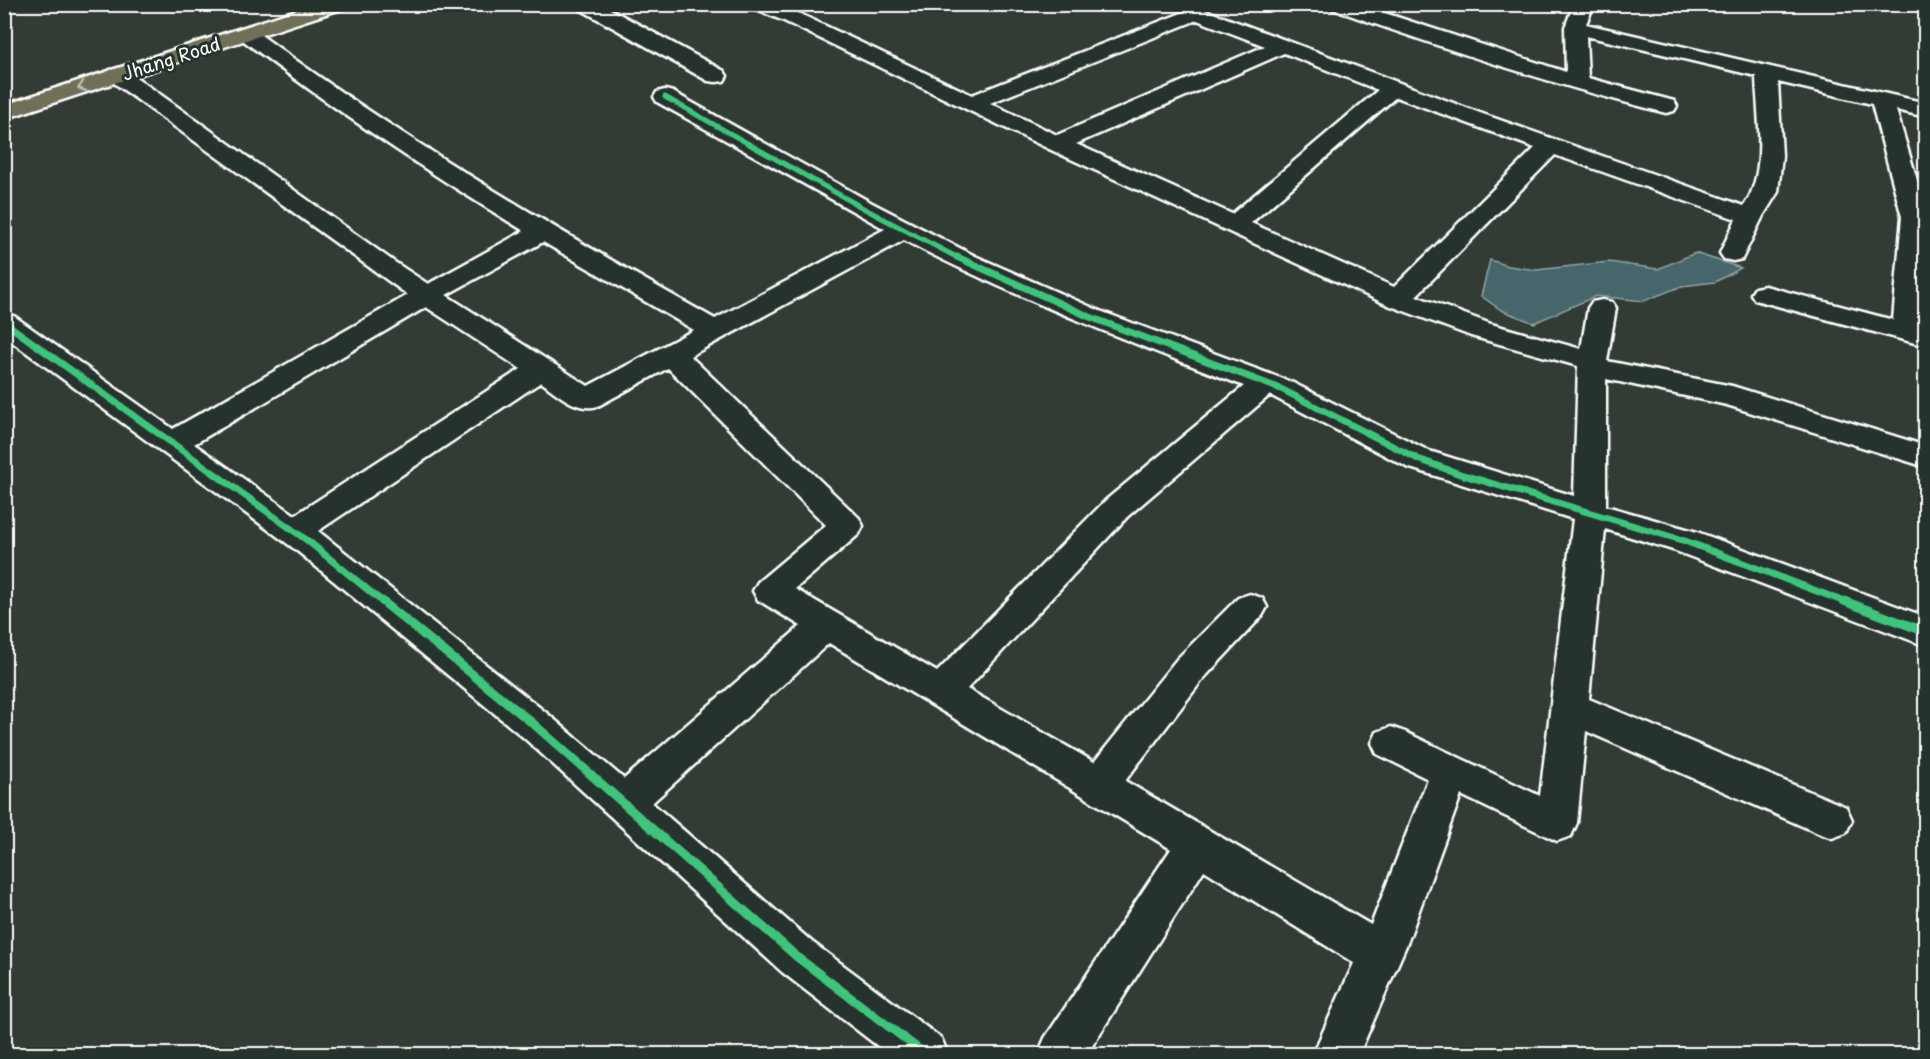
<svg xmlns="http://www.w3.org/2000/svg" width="1930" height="1059" viewBox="0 0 1930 1059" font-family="'Playpen Sans',sans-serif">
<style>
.water{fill:#46666c;stroke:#90a3a7;stroke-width:1.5}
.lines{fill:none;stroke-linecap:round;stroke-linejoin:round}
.minor-casing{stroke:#fff;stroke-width:5}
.major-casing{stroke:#fff;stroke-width:5}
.minor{fill:#26332d;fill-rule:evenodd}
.major{fill:#706f59;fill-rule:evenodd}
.cycleway-far2-casing{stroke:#26332d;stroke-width:8}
.cycleway-far1-casing{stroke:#26332d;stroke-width:10}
.cycleway-casing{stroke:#26332d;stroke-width:13}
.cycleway-far2{stroke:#40c37c;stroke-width:5}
.cycleway-far1{stroke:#40c37c;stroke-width:7}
.cycleway{stroke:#40c37c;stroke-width:9}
.oneway{stroke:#bfbeb4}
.labels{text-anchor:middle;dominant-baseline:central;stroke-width:6;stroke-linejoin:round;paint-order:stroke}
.far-street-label{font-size:18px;fill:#fff;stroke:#26332d}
</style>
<rect width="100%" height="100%" fill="#333b35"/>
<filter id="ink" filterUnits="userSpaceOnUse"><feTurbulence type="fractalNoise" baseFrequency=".0167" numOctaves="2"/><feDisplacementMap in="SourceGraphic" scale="12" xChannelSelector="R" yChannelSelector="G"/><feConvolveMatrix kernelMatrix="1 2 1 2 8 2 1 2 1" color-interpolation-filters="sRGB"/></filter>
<g filter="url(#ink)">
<!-- water -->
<path class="water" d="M1695,253L1741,268L1715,282L1682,286L1644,301L1596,296L1534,323L1501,310L1481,296L1490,260L1509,266L1536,270L1609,262L1658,269Z"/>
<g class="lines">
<defs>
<g id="minor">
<path d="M575,4H601L724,71L727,76L724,81L716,82L708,81L578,8Z"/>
<path d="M749,4H778L798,13L972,95L1197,7L1480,113L1744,206C1768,171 1757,116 1756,76L1586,36L1588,78L1674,101L1677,106L1674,111L1666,113C1552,84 1441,48 1330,8L1327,4H1357L1566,72L1565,27L1574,4H1594L1586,24L1926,103V117L1896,110L1926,210L1920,327L1926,328V346L1755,300L1751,294L1755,288L1765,286L1893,320L1902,217L1872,104L1778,82L1782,156L1778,192L1763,216L1742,259L1733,261L1724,259L1720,253L1736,219L1555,155L1416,296L1491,324L1581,349L1588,308L1592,302L1602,300L1612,302L1616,308L1607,361L1732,386L1926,446V467L1727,405L1606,379V506L1697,532L1926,617V646L1673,550L1605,529L1589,699L1846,807L1852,820L1846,833L1832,838L1818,833L1586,731L1577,823L1571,836L1557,841L1461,795L1408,941L1359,1054H1313L1354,963L1204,870L1087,1054H1038L1045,1038L1171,849L829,643L652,803L812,942L941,1038L948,1054H888L782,972L523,737L296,550L4,336V314L14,316L173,429L408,295L110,80L107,75L110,70L118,69L126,70L393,261L428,284L524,231C426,171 331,108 240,38L237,34L240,30L247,28L254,30C400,138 556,230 715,319L885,229L657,102L654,97L657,92L665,90L673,92L872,203L975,256L1100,311L1291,382L1429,451L1574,496L1578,366L1471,336L1388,305L1049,149L784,21L752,8ZM1197,20L1265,46L1057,135L990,103ZM1284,53L1378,90L1232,214L1076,144ZM1396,97L1535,148L1394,287L1251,223ZM904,240C1014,298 1129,341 1244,386L1106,500L937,672L795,589L859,534L863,526L859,518L690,356ZM543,242L694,330L588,386L446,295ZM426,307L521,369L295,515L194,444ZM668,368L826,525L758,582L753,591L758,600L801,626L624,779L549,715L318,531L541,382C558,394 576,412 598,406ZM1270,395L1407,467L1573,519L1540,796L1405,732L1391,727L1377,732L1372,743L1377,754L1428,779L1371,925L1125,781L1203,679L1262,616L1267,607L1262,598L1250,594L1238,598L1177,659L1094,762L967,689L1128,516Z"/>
</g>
<path id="major" d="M315,4H347L344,8L4,119V105Z"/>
</defs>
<!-- minor casing -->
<use href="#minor" class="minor-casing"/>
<!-- major casing -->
<use href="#major" class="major-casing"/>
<!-- minor -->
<use href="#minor" class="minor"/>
<!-- major -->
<use href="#major" class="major"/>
<defs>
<path id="cycleway-far2" d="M665,97L863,208L960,259"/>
<g id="cycleway-far1">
<path d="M957,257L1090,317L1281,389L1418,459L1460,474L1685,541L1848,603"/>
<path d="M4,322L308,541L384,603"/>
</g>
<g id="cycleway">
<path d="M382,601L536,726L797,957L925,1054"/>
<path d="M1844,601L1926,632"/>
</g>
</defs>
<!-- cycleway-far2 casing -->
<use href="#cycleway-far2" class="cycleway-far2-casing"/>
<!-- cycleway-far1 casing -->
<use href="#cycleway-far1" class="cycleway-far1-casing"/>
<!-- cycleway casing -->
<use href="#cycleway" class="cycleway-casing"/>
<!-- cycleway-far2 -->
<use href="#cycleway-far2" class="cycleway-far2"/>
<!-- cycleway-far1 -->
<use href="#cycleway-far1" class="cycleway-far1"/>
<!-- cycleway -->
<use href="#cycleway" class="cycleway"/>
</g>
<!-- one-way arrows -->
<defs><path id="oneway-chevron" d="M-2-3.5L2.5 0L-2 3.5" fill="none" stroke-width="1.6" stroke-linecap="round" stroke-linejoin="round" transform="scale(1.5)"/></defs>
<use class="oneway" href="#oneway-chevron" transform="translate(82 87) rotate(162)"/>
</g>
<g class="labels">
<!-- far-street labels -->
<g class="far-street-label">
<text transform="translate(171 58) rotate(-18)">Jhang Road</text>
</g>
</g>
<!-- margin -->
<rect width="1930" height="1059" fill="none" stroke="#26332d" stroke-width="24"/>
<rect x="12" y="12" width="1906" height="1035" fill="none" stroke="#fff" stroke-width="2" filter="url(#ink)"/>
</svg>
